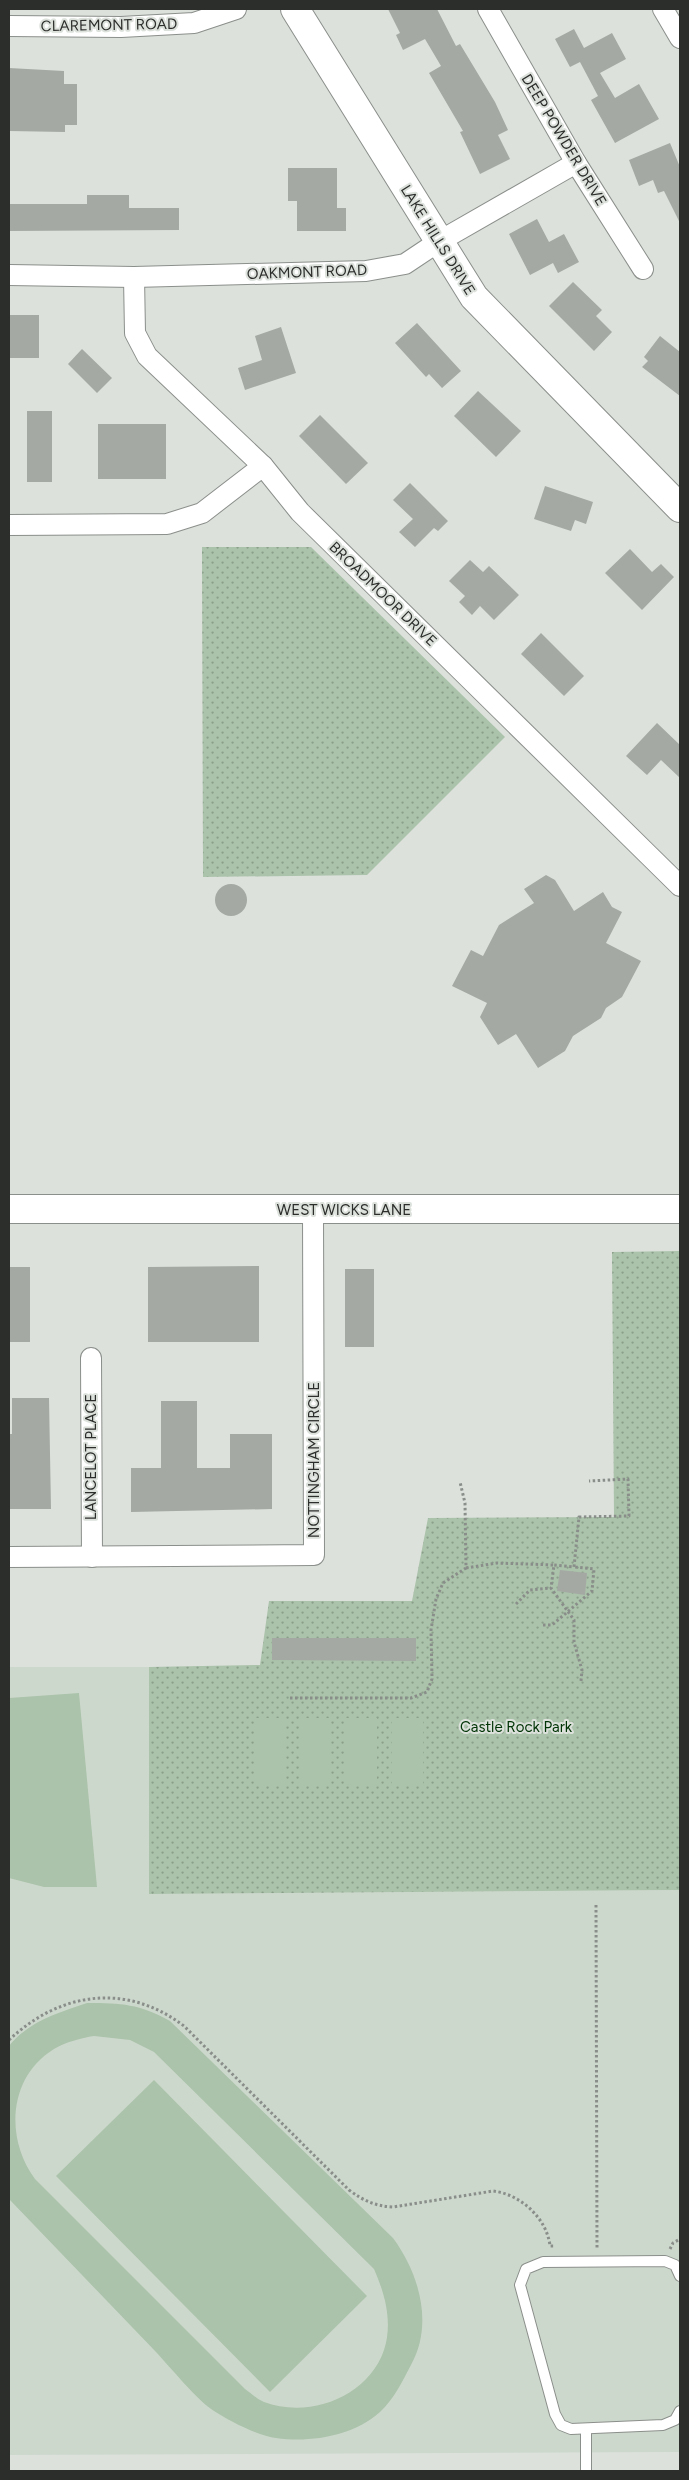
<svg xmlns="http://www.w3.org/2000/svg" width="689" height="2480" viewBox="0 0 689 2480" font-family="Figtree,sans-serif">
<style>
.built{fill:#cdd8cd}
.park{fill:url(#park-dots)}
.pitch{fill:#abc3aa;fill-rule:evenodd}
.building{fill:#a4a9a4}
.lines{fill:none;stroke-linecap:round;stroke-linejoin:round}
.lane-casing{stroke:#8b8f8b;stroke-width:12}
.street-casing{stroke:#8b8f8b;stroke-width:22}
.secondary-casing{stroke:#8b8f8b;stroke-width:30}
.path{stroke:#8a8e8a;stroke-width:3;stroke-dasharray:2.5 2.5;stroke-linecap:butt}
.lane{stroke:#fff;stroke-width:10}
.street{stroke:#fff;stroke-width:20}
.secondary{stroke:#fff;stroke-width:28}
.labels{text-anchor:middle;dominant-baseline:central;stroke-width:4;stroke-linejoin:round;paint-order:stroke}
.street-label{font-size:15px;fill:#2c2e2c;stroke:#dce1dc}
.park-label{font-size:15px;fill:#003405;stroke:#dce1dc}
</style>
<defs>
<pattern id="park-dots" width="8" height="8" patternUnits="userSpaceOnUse" patternTransform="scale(1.25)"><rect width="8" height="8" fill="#abc3aa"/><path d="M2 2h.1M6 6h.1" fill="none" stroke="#8b9f8b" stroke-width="1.8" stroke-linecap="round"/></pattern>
</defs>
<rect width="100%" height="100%" fill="#dce1dc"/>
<!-- built -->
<path class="built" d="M9,1667H149V1894L680,1890V2452L9,2455Z"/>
<!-- park -->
<g class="park">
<path d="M202,547H311L505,737L367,875L203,877Z"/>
<path d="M680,1251V1890L149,1894V1667L260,1665L269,1601H412L428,1518L614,1517L612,1252Z"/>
</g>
<!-- pitch -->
<g class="pitch">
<path d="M79,1693L97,1887H44L9,1878V1698Z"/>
<rect x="254" y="1718" width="30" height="66"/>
<rect x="299" y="1718" width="31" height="67"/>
<path d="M346,1718H377V1784L346,1785Z"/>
<rect x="392" y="1718" width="31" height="66"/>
<path d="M87,2003C122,2003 139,2004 170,2021L393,2238C419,2273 434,2324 411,2365C402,2382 394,2399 380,2412C353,2436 311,2443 276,2438C259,2436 229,2421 214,2411C198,2401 170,2367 156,2352C107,2301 58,2250 9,2199V2046C29,2021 58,2013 87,2003ZM94,2036L130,2040L154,2052L374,2269C385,2294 393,2322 384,2350C368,2397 309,2419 264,2402C258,2400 251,2393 245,2389L35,2179C5,2139 8,2077 54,2049C66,2042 81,2038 94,2036Z"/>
<path d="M154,2080L367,2296L270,2392L56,2176Z"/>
</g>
<!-- building -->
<g class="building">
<path d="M388,9H437L456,46L460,44L495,102L508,130L498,135L510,159L480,174L460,132L463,131L429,73L441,66L425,39L403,50L396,35L400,33Z"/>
<path d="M574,29L584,48L612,33L626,59L600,73L615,98L639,84L659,119L615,143L591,100L598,96L580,62L570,67L555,39Z"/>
<path d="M9,68L64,71V84H77V125H65V132L9,131Z"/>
<path d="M670,143L680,167V223L664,191L658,193L653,180L639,186L629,160Z"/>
<path d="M288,168H337V208H346V231H297V201H288Z"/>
<path d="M87,195H129V208H179V230L9,231V204H87Z"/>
<path d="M537,219L549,242L564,234L579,262L558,273L553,263L530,275L509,234Z"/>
<path d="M573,282L602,310L596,316L612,332L594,351L549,306Z"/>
<rect x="9" y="315" width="30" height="43"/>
<path d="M417,323L461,371L442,388L429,374L426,377L395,343Z"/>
<path d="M281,327L296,373L245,390L238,368L262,360L255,336Z"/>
<path d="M660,336L680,352V396L642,367L648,361L644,357Z"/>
<path d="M82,349L112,378L97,393L68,364Z"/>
<path d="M478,391L521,431L496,457L454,416Z"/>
<rect x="27" y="411" width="25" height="71"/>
<path d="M320,415L368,463L346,484L299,436Z"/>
<rect x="98" y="424" width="68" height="55"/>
<path d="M410,483L448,521L438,531L434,528L415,547L399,532L413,519L393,500Z"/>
<path d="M545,486L593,502L586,524L575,520L571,531L534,519Z"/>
<path d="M630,549L652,572L661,564L674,577L642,610L605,573Z"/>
<path d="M470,560L483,572L489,566L519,595L494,620L480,606L472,615L459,602L465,596L449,581Z"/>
<path d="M541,633L584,676L564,696L521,654Z"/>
<path d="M657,723L680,745V778L661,760L647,775L626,756Z"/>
<path d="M546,875L555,880L574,911L603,892L612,907L622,912L606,943L641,961L622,997L606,1008L601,1018L573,1036L565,1051L538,1068L516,1034L498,1045L480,1017L487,1003L452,986L471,950L483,956L499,925L534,903L524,889Z"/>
<circle cx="231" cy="900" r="16"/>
<path d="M259,1266V1342H148V1267Z"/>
<rect x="9" y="1267" width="21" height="75"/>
<rect x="345" y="1269" width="29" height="78"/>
<path d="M12,1398H49L51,1509H9V1434H12Z"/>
<path d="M161,1401H197V1468H230V1434H272V1509L131,1512V1468H161Z"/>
<path d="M560,1570L587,1573L585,1595L557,1591Z"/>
<path d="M272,1638H416V1661L272,1660Z"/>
</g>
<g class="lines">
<defs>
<g id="lane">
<path d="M680,2276L675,2265L665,2261L543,2262L526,2269L520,2285L555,2414L561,2425L571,2429L663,2425L675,2420L680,2411"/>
<path d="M586,2429V2471"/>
</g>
<g id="street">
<path d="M488,9L576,163L643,269"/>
<path d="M663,9L680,38"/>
<path d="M9,26L121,27L194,23L236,9"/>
<path d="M9,275L134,277L366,271L405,264L438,242L576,163"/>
<path d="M134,277L135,333L147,356L263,466L300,512L680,886"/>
<path d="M9,525L167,524L202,513L263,466"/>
<path d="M91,1358L92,1557"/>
<path d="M9,1557L314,1555L313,1210"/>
</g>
<g id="secondary">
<path d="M295,9L474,297L680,508"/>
<path d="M9,1209H680"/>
</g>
</defs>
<!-- lane casing -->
<use href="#lane" class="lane-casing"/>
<!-- street casing -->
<use href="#street" class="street-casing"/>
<!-- secondary casing -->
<use href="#secondary" class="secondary-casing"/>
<!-- path -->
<g class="path">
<path d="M466,1568L497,1563L554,1565"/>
<path d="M516,1604L530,1590L551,1588"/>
<path d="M543,1625H552L592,1591L594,1569L574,1567"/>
<path d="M581,1681L582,1670L574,1642V1620L551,1588L554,1565L574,1567L579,1517L629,1516L628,1479L589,1481"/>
<path d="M290,1698H411L427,1692L432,1679L431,1630L436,1599L443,1583L466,1568L465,1503L460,1482"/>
<path d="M596,1905L597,2248"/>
<path d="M9,2040C60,1992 126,1982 184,2026L349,2190C364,2201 375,2206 393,2207L493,2191C520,2194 547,2218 550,2246H554"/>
<path d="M670,2249L673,2243L680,2239"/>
</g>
<!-- lane -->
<use href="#lane" class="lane"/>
<!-- street -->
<use href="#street" class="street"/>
<!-- secondary -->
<use href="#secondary" class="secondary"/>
</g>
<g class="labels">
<!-- street labels -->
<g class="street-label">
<text transform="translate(109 25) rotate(-1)">CLAREMONT ROAD</text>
<text transform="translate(564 140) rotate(59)">DEEP POWDER DRIVE</text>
<text transform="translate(438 240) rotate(58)">LAKE HILLS DRIVE</text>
<text transform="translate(307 272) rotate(-2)">OAKMONT ROAD</text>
<text transform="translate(383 594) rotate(44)">BROADMOOR DRIVE</text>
<text x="344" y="1210">WEST WICKS LANE</text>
<text transform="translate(91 1457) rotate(-90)">LANCELOT PLACE</text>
<text transform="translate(314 1460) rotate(-90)">NOTTINGHAM CIRCLE</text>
</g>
<!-- park labels -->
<g class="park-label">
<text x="516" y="1727">Castle Rock Park</text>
</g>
</g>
<!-- border -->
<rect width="689" height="2480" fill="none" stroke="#2c2e2c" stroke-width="20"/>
</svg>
